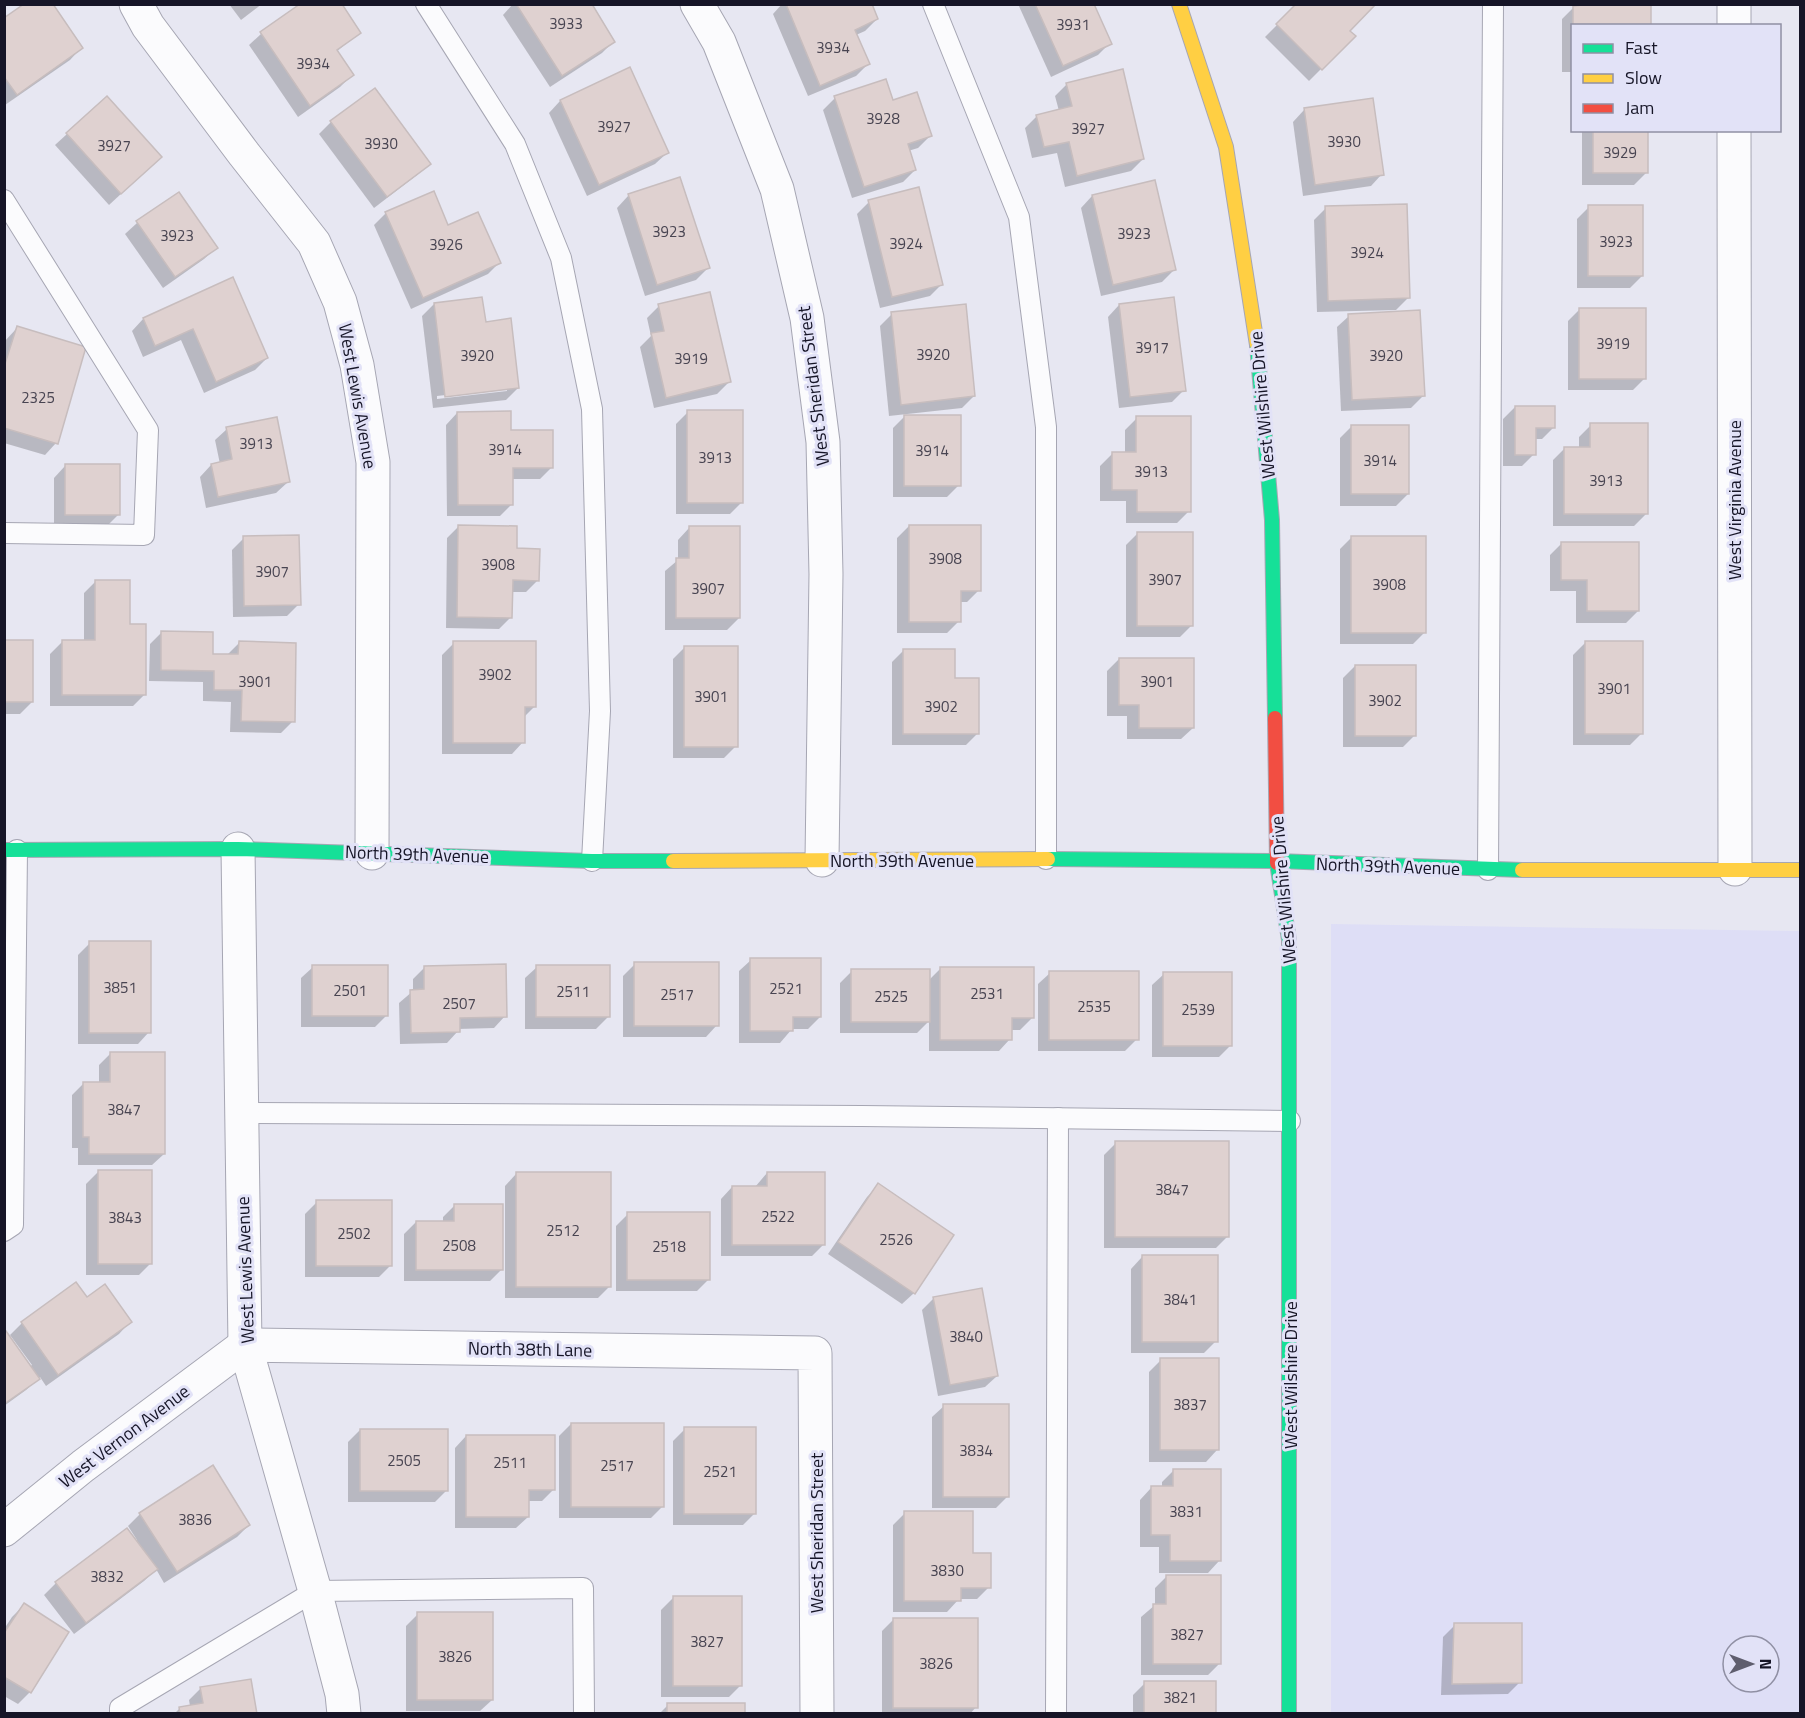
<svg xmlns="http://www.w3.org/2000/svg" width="1805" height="1718" viewBox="0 0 1805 1718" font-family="'Titillium Web',sans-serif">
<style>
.built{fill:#dedef6;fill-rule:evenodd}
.shadow{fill:#0003;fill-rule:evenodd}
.building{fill:#dfd1d0;stroke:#c7bdbe;stroke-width:1.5}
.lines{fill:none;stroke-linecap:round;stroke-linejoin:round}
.lane-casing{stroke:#a6a6b3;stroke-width:22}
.street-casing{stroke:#a6a6b3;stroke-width:35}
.fast-casing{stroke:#a6a6b3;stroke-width:16}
.slow-casing{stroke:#a6a6b3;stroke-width:16}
.jam-casing{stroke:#a6a6b3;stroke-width:16}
.lane{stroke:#fbfbfd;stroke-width:20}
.street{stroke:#fbfbfd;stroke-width:33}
.fast{stroke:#16e098;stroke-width:14}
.slow{stroke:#ffcf43;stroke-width:14}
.jam{stroke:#f24e42;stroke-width:14}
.labels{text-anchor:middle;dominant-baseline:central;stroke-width:6;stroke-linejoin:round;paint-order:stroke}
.number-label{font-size:15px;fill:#484451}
.street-label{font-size:18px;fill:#161527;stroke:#e2e2f7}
</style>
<rect width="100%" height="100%" fill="#e7e7f2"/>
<!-- built -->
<path class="built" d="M1331,924L1800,931V1713L1331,1714ZM1733,1646H1769V1682H1733Z"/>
<!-- shadow -->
<g class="shadow">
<path d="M229,4H262L241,20Z"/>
<path d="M513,4H590L614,41L602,53L550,87L503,15Z"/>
<path d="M782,4H870L877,19L865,31L856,35L868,64L856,76L808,96L773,14Z"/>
<path d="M1018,4H1092L1110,43L1098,55L1051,77Z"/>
<path d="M1298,4L1348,31L1354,36L1309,81L1265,37Z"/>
<path d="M1582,4H1649V26H1572V72H1562V19L1574,7H1582Z"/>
<path d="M4,20L81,48L70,60L5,105Z"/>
<path d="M359,33L336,52L352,75L340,87L298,117L249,45L261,34Z"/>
<path d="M1067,84L1143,159L1131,171L1065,187L1057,153L1032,158L1025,128L1037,116L1059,111L1055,96Z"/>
<path d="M835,98L892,102L930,136L918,148L908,151L915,170L903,182L852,198L823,110Z"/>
<path d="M560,101L667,153L655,164L587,196L549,113Z"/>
<path d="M1304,110L1382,174L1371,186L1303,196L1293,122Z"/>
<path d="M331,122L429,164L417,175L374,208L319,134Z"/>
<path d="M1582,130H1646V173L1634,185H1582Z"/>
<path d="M67,134L148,169L109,205L55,145Z"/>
<path d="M679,179L708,268L696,280L645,296L617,208L628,196Z"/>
<path d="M179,194L216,248L204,259L163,288L125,234L137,223Z"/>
<path d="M1092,196L1174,270L1162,282L1101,296L1081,208Z"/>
<path d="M869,202L942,284L930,296L880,308L857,214Z"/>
<path d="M1589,207L1642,276L1630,288H1577V219Z"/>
<path d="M1326,208L1408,298L1396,310L1317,312L1314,220Z"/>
<path d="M386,213L448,227L499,263L488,274L411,309L374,225Z"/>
<path d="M232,279L267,358L255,370L204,393L181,340L143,357L132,331L143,319Z"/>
<path d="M434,304L484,323L518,388L506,400L433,408L422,316ZM507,388V391L437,399V396Z"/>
<path d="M1119,305L1184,390L1172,402L1119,408L1108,317Z"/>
<path d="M659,306L729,382L717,394L654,408L640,347L651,336L647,318Z"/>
<path d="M1579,310L1645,378L1633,390H1568V321Z"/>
<path d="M892,314L974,396L962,408L889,416L880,326Z"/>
<path d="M1349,316L1423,396L1411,408L1341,411L1337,327Z"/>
<path d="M17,328L56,443L45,455L4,443V342Z"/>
<path d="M1515,407L1554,427L1542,439H1535L1534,454L1522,466H1503V419Z"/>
<path d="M688,412L742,502L730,514H676V424Z"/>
<path d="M457,413L509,432L552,467L540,479H511L512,504L500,516H447L446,425Z"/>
<path d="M905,416L959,485L947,497H893V428Z"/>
<path d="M1137,418L1189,511L1177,523H1126V501H1100V466L1112,454H1125V430Z"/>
<path d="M1591,425L1646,514L1634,526H1553V460L1565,448H1579V437Z"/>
<path d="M1352,426L1408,494L1396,506H1340V438Z"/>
<path d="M227,429L288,482L276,493L206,508L200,477L211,465L220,464L215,440Z"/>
<path d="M65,466L119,514L107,526H54V478Z"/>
<path d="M459,526L515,550L538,580L526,592H511V617L499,629L446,628L447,538Z"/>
<path d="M909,526L979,590L967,602H959V621L947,633H897V538Z"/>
<path d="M689,528L739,618L727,630H665V571L678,560V540Z"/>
<path d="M1138,533L1192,625L1180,637H1126V545Z"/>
<path d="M1352,537L1425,632L1413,644H1340V549Z"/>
<path d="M244,538L299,604L287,616L233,617L232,550Z"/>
<path d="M1562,543L1638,611L1626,623H1576V591H1550V555Z"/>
<path d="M96,581L128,626L145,694L133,706H50V654L62,642H84V593Z"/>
<path d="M162,632L211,655L228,654L240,642L293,721L281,733L230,732L231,702L203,701V682L149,681L150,644Z"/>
<path d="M4,642L32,702L20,714H4Z"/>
<path d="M454,643L535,706L523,718V742L512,754H442V655Z"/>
<path d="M1585,643L1642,733L1630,745H1573V655Z"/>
<path d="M685,647L736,746L724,758H673V659Z"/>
<path d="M903,651L953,679L978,733L966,745H892V662Z"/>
<path d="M1119,659L1193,728L1181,739H1127V716H1107V671Z"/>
<path d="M1355,666L1415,735L1403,747H1343V678Z"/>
<path d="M90,943L149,1032L138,1044H78V955Z"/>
<path d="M751,960L820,1017L808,1029H792L780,1043H739V971Z"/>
<path d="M635,964L717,1025L706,1037H623V976Z"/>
<path d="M313,967L387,1015L375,1027H301V978Z"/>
<path d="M425,967L505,1016L494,1028L458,1029V1031L447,1043L400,1044L399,1003L413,991V979Z"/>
<path d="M537,967L608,1017L596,1029H525V978Z"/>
<path d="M941,968L1032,1018L1020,1030H1010V1039L999,1051H929V1021L917,1033H840V983L852,971L929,980Z"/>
<path d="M1050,973L1137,1039L1125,1051H1038V984Z"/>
<path d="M1164,974L1231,1045L1219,1057H1152V985Z"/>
<path d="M111,1053L164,1154L152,1165H78V1148H72V1095L84,1083H99V1065Z"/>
<path d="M1116,1143L1228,1236L1216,1248H1104V1155Z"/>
<path d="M98,1172L151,1263L139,1275H86V1184Z"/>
<path d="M767,1173L823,1245L812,1256H721V1199L732,1187H755Z"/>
<path d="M516,1174L609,1287L598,1298H505V1186Z"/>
<path d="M879,1185L914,1293L902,1304L828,1254L867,1197Z"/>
<path d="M317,1202L391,1265L379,1277H305V1214Z"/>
<path d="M455,1205L502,1269L490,1281H404V1234L416,1222H443V1217Z"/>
<path d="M628,1214L708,1280L697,1291H616V1226Z"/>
<path d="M1142,1257L1216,1341L1204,1353H1131V1269Z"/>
<path d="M934,1298L997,1376L985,1387L938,1396L922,1310Z"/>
<path d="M87,1299L130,1322L119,1334L46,1386L40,1377L26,1390L4,1406V1334L29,1367L32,1365L10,1335L22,1323Z"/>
<path d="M1161,1360L1217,1450L1206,1462H1149V1372Z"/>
<path d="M944,1406L1008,1496L996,1508H932V1417Z"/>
<path d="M571,1424L663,1506L651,1518H559V1436Z"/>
<path d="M685,1429L755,1513L743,1525H673V1441Z"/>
<path d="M360,1430L447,1490L435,1502H348V1442Z"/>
<path d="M466,1436L554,1489L542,1501H528V1517L516,1528H455V1448Z"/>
<path d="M213,1468L249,1525L237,1537L164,1583L156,1569L144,1581L74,1634L44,1595L56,1583L137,1540L128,1526L140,1514Z"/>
<path d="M1174,1470L1219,1561L1208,1573H1159V1547H1140V1500L1151,1488H1162V1482Z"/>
<path d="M905,1513L972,1555L989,1587L977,1599H959L947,1612H893V1525Z"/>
<path d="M1167,1576L1219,1664L1208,1675H1141V1617L1155,1605V1588Z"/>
<path d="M673,1598L741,1685L729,1697H661V1610Z"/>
<path d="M24,1605L67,1632L30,1692L18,1704L4,1696V1629L12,1617Z"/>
<path d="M418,1614L492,1700L480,1711H406V1626Z"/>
<path d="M894,1619L976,1707L970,1714H882V1631Z"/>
<path d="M1455,1625L1520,1682L1508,1694L1441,1695L1443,1637Z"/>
<path d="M1145,1683L1215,1714H1133V1695Z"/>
<path d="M201,1688L255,1714H174L180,1708L190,1706L189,1700Z"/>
<path d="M668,1705L743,1714H659Z"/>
</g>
<!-- building -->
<g class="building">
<path d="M24,4H53L83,48L17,95L4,77V18Z"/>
<path d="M300,4H342L361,33L337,50L354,75L310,106L260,32Z"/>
<path d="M516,4H592L615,42L562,76Z"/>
<path d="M786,4H872L878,19L855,30L870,64L820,86Z"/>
<path d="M1035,4H1094L1112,44L1063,66Z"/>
<path d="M1296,4H1376L1350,31L1356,36L1322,70L1276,24Z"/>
<path d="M1593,4H1651V26H1573V6Z"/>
<path d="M630,67L669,153L599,185L560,100Z"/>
<path d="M1123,69L1144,159L1077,176L1069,142L1044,147L1036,115L1072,106L1066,83Z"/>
<path d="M886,79L893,100L917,92L932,136L908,144L916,170L864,187L834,96Z"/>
<path d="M375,88L431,164L387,197L330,121Z"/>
<path d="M107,96L162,157L121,194L66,133Z"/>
<path d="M1373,98L1384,175L1315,185L1304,108Z"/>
<rect x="1593" y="130" width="55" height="43"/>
<path d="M680,177L710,268L657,285L628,194Z"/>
<path d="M1155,180L1176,270L1113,285L1092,195Z"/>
<path d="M919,187L943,285L892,297L868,200Z"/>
<path d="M434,191L448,225L478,212L501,263L423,298L385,212Z"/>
<path d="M179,192L218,248L175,277L136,221Z"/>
<path d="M1407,204L1410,298L1328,301L1325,206Z"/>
<rect x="1588" y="205" width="55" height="71"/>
<path d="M233,277L268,358L216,382L193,329L155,346L143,318Z"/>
<path d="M710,292L731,382L666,398L651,333L664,331L658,304Z"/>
<path d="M482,297L486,322L511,318L519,388L445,397L434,303Z"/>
<path d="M1174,297L1186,391L1130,397L1119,304Z"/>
<path d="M966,304L975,396L901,405L891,312Z"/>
<rect x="1579" y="308" width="67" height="71"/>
<path d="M1420,310L1425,396L1352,400L1348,314Z"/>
<path d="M17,326L86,347L58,444L4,428V367Z"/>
<path d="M1515,406H1555V428H1536V455H1515Z"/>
<rect x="687" y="410" width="56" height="93"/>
<path d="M511,411V430H553V468H513V505H458L457,412Z"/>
<rect x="904" y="415" width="57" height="71"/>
<path d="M1136,416H1191V512H1137V490H1112V452H1136Z"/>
<path d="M277,417L290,482L218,497L211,464L232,459L226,427Z"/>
<path d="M1590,423H1648V514H1564V447H1590Z"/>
<rect x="1351" y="425" width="58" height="69"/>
<rect x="65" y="464" width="55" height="51"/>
<path d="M458,525L517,526V548L540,549L539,581L513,580L512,618L457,617Z"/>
<path d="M909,525H981V591H961V622H909Z"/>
<path d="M689,526H740V618H676V558H689Z"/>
<rect x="1137" y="532" width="56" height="94"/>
<path d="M299,535L301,605L244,606L243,536Z"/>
<rect x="1351" y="536" width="75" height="97"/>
<path d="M1561,542H1639V611H1587V580H1561Z"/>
<path d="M95,580H130V624H146V695H62V640H95Z"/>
<path d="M161,631L213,632V654H238L239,641L296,643L295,722L241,721L242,690H214V671L161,670Z"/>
<rect x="4" y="640" width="29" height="62"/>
<path d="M453,641H536V707H525V743H453Z"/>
<rect x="1585" y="641" width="58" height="93"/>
<rect x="684" y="646" width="54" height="101"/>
<path d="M903,649H955V678H979V734H903Z"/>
<path d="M1119,658H1194V728H1139V705H1119Z"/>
<rect x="1355" y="665" width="61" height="71"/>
<rect x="89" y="941" width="62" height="92"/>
<path d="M750,958H821V1017H793V1031H750Z"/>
<rect x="634" y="962" width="85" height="64"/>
<path d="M506,964L507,1017L460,1018V1032L411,1033L410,990L424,989V966Z"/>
<rect x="312" y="965" width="76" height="51"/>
<rect x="536" y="965" width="74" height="52"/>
<path d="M940,967H1034V1018H1012V1040H940Z"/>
<rect x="851" y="969" width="79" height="53"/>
<rect x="1049" y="971" width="90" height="69"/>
<rect x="1163" y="972" width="69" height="74"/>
<path d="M110,1052H165V1154H89V1137H83V1082H110Z"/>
<rect x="1115" y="1141" width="114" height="96"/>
<rect x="98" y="1170" width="54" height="94"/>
<rect x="516" y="1172" width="95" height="115"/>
<path d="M767,1172H825V1245H732V1186H767Z"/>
<path d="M878,1183L954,1235L915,1294L838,1242Z"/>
<rect x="316" y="1200" width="76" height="66"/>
<path d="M454,1204H503V1270H416V1221H454Z"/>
<rect x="627" y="1212" width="83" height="68"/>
<rect x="1142" y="1255" width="76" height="87"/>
<path d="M76,1282L87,1297L105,1284L132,1322L58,1375L21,1322Z"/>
<path d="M982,1288L998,1376L950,1385L933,1297Z"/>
<path d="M6,1331L40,1379L4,1404V1332Z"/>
<rect x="1160" y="1358" width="59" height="92"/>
<rect x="943" y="1404" width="66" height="93"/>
<rect x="571" y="1423" width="93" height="84"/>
<rect x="684" y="1427" width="72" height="87"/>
<rect x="360" y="1429" width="88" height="62"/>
<path d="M466,1435H555V1490H529V1517H466Z"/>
<path d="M213,1465L250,1525L177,1572L139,1513Z"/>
<path d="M1173,1469H1221V1561H1170V1535H1151V1486H1173Z"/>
<path d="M904,1511H973V1553H991V1588H961V1601H904Z"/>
<path d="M127,1528L158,1569L86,1623L55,1582Z"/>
<path d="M1166,1575H1221V1664H1153V1604H1166Z"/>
<rect x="673" y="1596" width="69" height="90"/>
<path d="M24,1603L69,1632L31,1693L4,1677V1633Z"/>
<rect x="417" y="1612" width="76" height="88"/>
<rect x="893" y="1618" width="85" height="90"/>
<path d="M1454,1623H1522V1683L1452,1684Z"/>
<path d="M251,1679L257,1714H180L179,1707L203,1703L200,1687Z"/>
<rect x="1144" y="1681" width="72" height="33"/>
<rect x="667" y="1703" width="78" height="11"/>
</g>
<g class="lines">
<defs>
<g id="lane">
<path d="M426,4L515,144L561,258L592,409L600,711L592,861"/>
<path d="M933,4L1019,217L1046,427V859"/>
<path d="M4,200L148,430L144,535L4,533"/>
<path d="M1488,870L1493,4"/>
<path d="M241,1113L862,1116L1290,1121"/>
<path d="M4,1231L13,1225L17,850"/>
<path d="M120,1714V1708L315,1591L583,1588L584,1714"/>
<path d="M1056,1714L1058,1118"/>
</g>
<g id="street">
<path d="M136,4L148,26L244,154L314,243L340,302L357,365L373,462L372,853"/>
<path d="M697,4L719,42L777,189L807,318L823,442L826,574L822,860"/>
<path d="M1734,4V26"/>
<path d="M1734,130L1735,869"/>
<path d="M238,849L245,1345L315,1591L342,1694L344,1714"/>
<path d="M4,1530L83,1466L245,1345L815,1353L817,1714"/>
</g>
<g id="fast">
<path d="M1257,345L1272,520L1275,718"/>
<path d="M4,850L238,849L592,861H673"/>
<path d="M1048,859L1277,861L1522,870"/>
<path d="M1277,863L1289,940V1714"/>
</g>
<g id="slow">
<path d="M1179,4L1226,147L1257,345"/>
<path d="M673,861L1048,859"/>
<path d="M1522,870H1800"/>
</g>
<path id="jam" d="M1275,718L1277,863"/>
</defs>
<!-- lane casing -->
<use href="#lane" class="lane-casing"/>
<!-- street casing -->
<use href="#street" class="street-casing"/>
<!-- fast casing -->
<use href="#fast" class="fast-casing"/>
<!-- slow casing -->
<use href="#slow" class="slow-casing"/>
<!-- jam casing -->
<use href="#jam" class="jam-casing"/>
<!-- lane -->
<use href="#lane" class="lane"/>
<!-- street -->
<use href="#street" class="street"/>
<!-- fast -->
<use href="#fast" class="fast"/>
<!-- slow -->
<use href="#slow" class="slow"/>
<!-- jam -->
<use href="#jam" class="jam"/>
</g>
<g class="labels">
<!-- number labels -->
<g class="number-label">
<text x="566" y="23">3933</text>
<text x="1073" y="24">3931</text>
<text x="833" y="47">3934</text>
<text x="313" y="63">3934</text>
<text x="883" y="118">3928</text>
<text x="614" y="126">3927</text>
<text x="1088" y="128">3927</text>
<text x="1344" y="141">3930</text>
<text x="381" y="143">3930</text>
<text x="114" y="145">3927</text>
<text x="1620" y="152">3929</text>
<text x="669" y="231">3923</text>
<text x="1134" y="233">3923</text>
<text x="177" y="235">3923</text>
<text x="1616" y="241">3923</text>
<text x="906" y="243">3924</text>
<text x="446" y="244">3926</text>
<text x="1367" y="252">3924</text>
<text x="1613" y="343">3919</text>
<text x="1152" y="347">3917</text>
<text x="933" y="354">3920</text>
<text x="477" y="355">3920</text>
<text x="1386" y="355">3920</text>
<text x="691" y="358">3919</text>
<text x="38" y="397">2325</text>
<text x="256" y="443">3913</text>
<text x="505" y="449">3914</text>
<text x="932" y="450">3914</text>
<text x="715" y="457">3913</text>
<text x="1380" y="460">3914</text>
<text x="1151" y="471">3913</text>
<text x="1606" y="480">3913</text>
<text x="945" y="558">3908</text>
<text x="498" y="564">3908</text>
<text x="272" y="571">3907</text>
<text x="1165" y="579">3907</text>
<text x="1389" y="584">3908</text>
<text x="708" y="588">3907</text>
<text x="495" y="674">3902</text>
<text x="255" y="681">3901</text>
<text x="1157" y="681">3901</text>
<text x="1614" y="688">3901</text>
<text x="711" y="696">3901</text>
<text x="1385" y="700">3902</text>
<text x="941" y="706">3902</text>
<text x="120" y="987">3851</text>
<text x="786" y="988">2521</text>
<text x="350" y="990">2501</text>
<text x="573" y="991">2511</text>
<text x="987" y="993">2531</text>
<text x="677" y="994">2517</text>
<text x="891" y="996">2525</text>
<text x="459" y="1003">2507</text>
<text x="1094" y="1006">2535</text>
<text x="1198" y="1009">2539</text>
<text x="124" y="1109">3847</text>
<text x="1172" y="1189">3847</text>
<text x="778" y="1216">2522</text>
<text x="125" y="1217">3843</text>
<text x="563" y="1230">2512</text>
<text x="354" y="1233">2502</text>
<text x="896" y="1239">2526</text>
<text x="459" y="1245">2508</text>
<text x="669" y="1246">2518</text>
<text x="1180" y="1299">3841</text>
<text x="966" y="1336">3840</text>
<text x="1190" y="1404">3837</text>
<text x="976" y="1450">3834</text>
<text x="404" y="1460">2505</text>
<text x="510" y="1462">2511</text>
<text x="617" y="1465">2517</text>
<text x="720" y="1471">2521</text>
<text x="1186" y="1511">3831</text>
<text x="195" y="1519">3836</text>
<text x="947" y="1570">3830</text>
<text x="107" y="1576">3832</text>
<text x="1187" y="1634">3827</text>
<text x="707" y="1641">3827</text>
<text x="455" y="1656">3826</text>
<text x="936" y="1663">3826</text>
<text x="1180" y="1697">3821</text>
</g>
<!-- street labels -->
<g class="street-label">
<text transform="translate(813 386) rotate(-97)">West Sheridan Street</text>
<text transform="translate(358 396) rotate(80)">West Lewis Avenue</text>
<text transform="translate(1262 405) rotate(-95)">West Wilshire Drive</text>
<text transform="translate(1734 500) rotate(-90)">West Virginia Avenue</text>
<text transform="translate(417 854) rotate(2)">North 39th Avenue</text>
<text x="902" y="860">North 39th Avenue</text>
<text transform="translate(1388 866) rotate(2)">North 39th Avenue</text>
<text transform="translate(1283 890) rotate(-95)">West Wilshire Drive</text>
<text transform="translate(245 1270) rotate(-92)">West Lewis Avenue</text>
<text transform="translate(530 1349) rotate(1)">North 38th Lane</text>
<text transform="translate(1290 1375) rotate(-90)">West Wilshire Drive</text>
<text transform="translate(124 1436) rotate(-37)">West Vernon Avenue</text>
<text transform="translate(816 1533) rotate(-90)">West Sheridan Street</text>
</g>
</g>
<!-- border -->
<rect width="1805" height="1718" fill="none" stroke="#161527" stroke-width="12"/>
<!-- legend -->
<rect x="1571" y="24" width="210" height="108" fill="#e2e2f7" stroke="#9090a4" stroke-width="1.5"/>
<rect x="1583" y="44" width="30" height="9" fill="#16e098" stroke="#9090a4" stroke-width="1.5"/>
<text x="1625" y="54" font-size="18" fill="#161527">Fast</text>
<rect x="1583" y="74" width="30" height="9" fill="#ffcf43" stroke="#9090a4" stroke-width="1.5"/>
<text x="1625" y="84" font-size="18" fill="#161527">Slow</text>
<rect x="1583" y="104" width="30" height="9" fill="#f24e42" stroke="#9090a4" stroke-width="1.5"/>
<text x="1625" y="114" font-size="18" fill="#161527">Jam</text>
<!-- north arrow -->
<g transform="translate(1751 1664) rotate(90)"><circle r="28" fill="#e2e2f7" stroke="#9090a4" stroke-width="1.5"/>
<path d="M0-4.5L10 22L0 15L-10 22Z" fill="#5f5e6e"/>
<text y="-9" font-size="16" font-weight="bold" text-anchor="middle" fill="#161527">N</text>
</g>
</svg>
